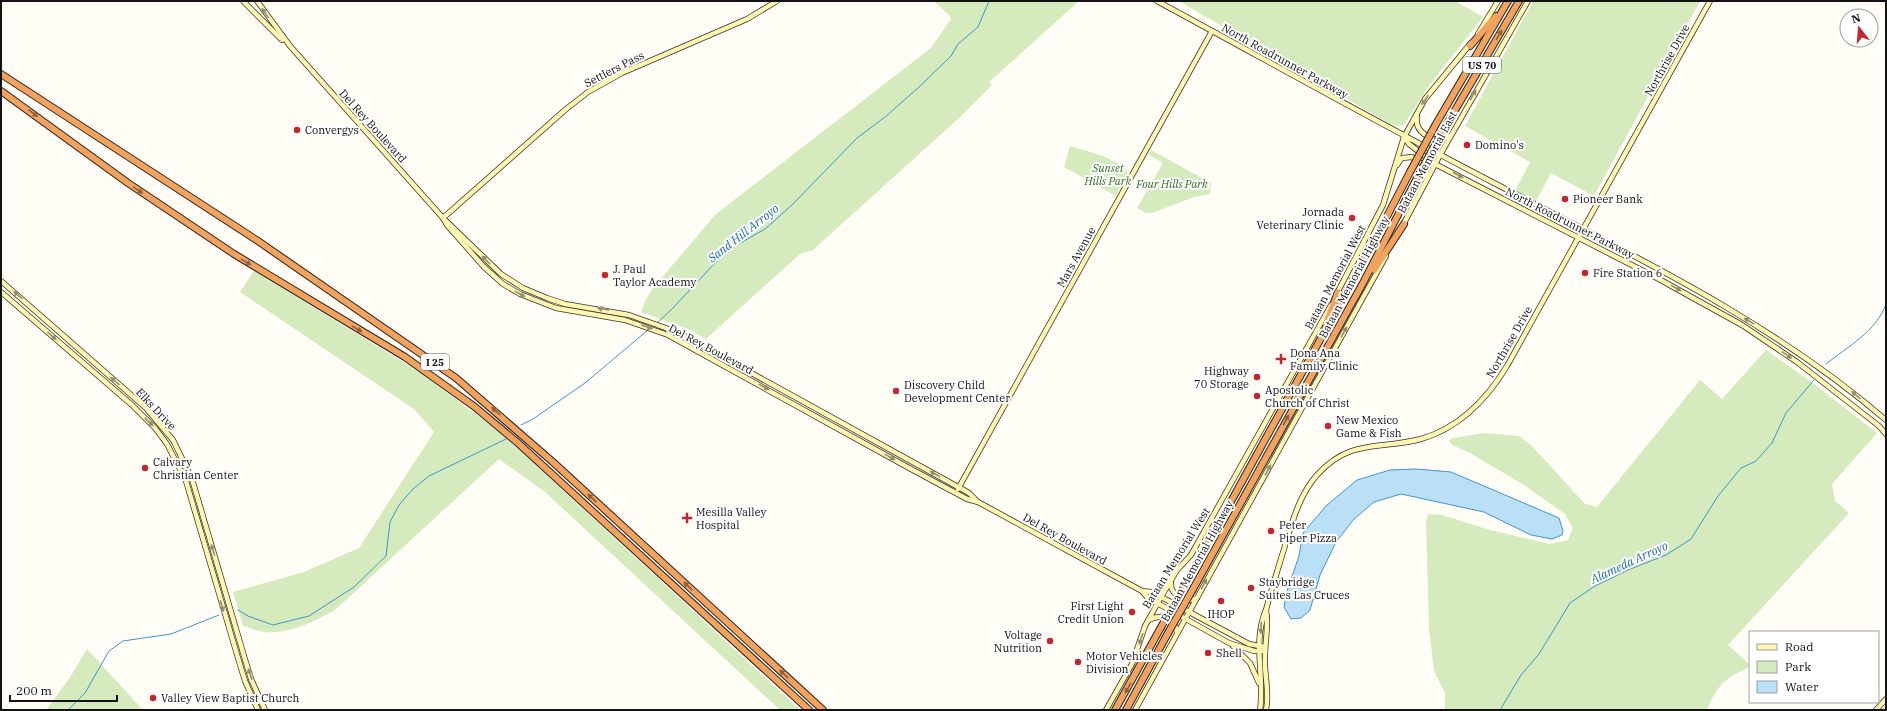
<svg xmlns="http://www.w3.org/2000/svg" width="1887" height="711" viewBox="0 0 1887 711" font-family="'IBM Plex Serif',serif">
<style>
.green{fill:#d5ebbd}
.water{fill:#b9e0f7;stroke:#3f96cf}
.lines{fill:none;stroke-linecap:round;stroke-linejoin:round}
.stream{stroke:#3f96cf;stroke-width:1}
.secondary-casing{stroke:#333;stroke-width:6}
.highway-casing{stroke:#222;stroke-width:8}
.secondary{stroke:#fff6b0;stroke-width:4.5}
.highway{stroke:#f5a25d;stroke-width:6}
.highway-bridge-casing{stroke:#222;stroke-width:8;stroke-linecap:butt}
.highway-bridge{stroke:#f5a25d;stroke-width:6}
.oneway{fill:#948f68}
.oneway2{fill:#8e613b}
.poi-dot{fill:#c4262e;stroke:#fff;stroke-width:1.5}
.labels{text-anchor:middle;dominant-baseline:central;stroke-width:4;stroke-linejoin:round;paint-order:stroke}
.shield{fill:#fff;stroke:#585858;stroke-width:1}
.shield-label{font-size:10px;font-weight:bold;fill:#111}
.street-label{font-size:11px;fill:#111;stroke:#fff}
.poi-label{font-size:11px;fill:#111;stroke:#fff;text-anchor:start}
.park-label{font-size:11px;font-style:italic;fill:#2f6b1f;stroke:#fff}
.water-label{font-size:12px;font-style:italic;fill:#1768a6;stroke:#fff}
</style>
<rect width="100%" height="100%" fill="#fffdf5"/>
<!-- green -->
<g class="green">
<path d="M934,1H1079L989,82L992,85L959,118L813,250L800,254L706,339L688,329L641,312L645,301L653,288L716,214L931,48L951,19L950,16Z"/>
<path d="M1179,1H1455L1483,17L1431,83L1403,126L1392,125Z"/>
<path d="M1533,1H1700L1594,196L1551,173L1536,201L1515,191L1530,162L1465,126Z"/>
<path d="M1070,146L1103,156L1125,167L1128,173L1116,196L1064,167Z"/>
<path d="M1151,150L1211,183L1210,194L1194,197L1152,213H1146L1137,208L1163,163L1148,154Z"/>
<path d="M254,271L421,373L501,433L800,710H780L545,492L499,459L335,610C315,621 288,635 264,632C257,631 250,628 243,626L233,592L304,572L359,548L434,432L414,409L240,292Z"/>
<path d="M1766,350L1806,378L1877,433L1832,484L1835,501L1849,513L1728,645L1750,665V667C1725,678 1717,685 1707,710H1445V693L1434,671L1429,628L1426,521L1428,514L1442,515L1490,530L1550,544L1568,540L1573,528L1565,514L1524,485L1470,453L1452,445L1449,441L1452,438L1485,433L1519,436L1531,445L1585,504L1597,507L1700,380L1722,399Z"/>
<path d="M87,649L143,710H46L69,679Z"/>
</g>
<!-- water -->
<path class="water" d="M1416,469L1451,472L1559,518L1563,531L1562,535L1552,539L1531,535L1484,512L1401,494L1374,502L1354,519L1336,542L1320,575L1310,610L1301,618L1291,619L1284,607L1287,591L1299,556L1303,533L1326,506L1357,480L1390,470Z"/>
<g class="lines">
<!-- stream -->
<g class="stream">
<path d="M657,323L672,309L715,263L737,245L765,229L792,205L857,138L885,117L918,88L951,56L958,44L978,27L989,1"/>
<path d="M1826,364C1847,347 1877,331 1886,304"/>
<path d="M521,425L533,419L585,383L648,330"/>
<path d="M238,610L248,616L273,625L309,616L354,587L386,556L390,522L399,505L413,489L429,476L506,439"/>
<path d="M68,710L85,693L109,651L123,641L171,634L219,615"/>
<path d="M1500,710L1521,675L1539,654L1570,603L1595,586L1628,570L1666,555L1691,539L1718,496L1741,468L1756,461L1772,443L1786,413L1814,380"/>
</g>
<defs>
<g id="secondary">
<path d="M243,1L282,40"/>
<path d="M257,1L290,46L443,218L501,274L523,288L547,298L565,304L629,315L677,332L969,493L978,502"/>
<path d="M1157,1C1270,62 1382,125 1496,184C1630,254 1770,320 1886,420"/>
<path d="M1478,34L1498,1"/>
<path d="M1417,116C1414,132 1428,138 1441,141L1448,136"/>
<path d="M1404,137L1409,144L1435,164L1657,278L1742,325L1797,362L1879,426L1886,434"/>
<path d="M1397,165L1402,158L1412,157L1425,166L1427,177"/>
<path d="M443,218L447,225L484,267L503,284L520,294L556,308L625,320L668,335L911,469L967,499L978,502L1142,591L1148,598L1229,643L1254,651H1265"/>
<path d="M443,218L565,110L588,92L622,73L747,19L777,1"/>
<path d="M1403,225L1440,155L1528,1"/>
<path d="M1,281L146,408L173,440L192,479L244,656L251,679L265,710"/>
<path d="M1,292L132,405L155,428L167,444L186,481L238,658L245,681L258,710"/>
<path d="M1336,295L1383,205L1404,137L1425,99L1471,43"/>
<path d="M958,489L1212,31"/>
<path d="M1171,583C1170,595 1187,604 1197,598"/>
<path d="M1142,591L1152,592L1249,644L1265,647"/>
<path d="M1266,610C1269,626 1265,641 1265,657C1264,675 1270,693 1266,710"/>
<path d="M1149,620C1159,614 1166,618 1175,624L1177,633"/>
<path d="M1233,646L1250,663L1259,683"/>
<path d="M1106,710L1132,664L1145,626L1161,597L1177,570L1191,555L1331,305"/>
<path d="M1135,710L1386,256"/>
<path d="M1260,710C1265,678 1252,641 1266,610C1271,590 1278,569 1284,549C1292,523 1299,495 1317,475C1350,438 1380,450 1421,439C1459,428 1487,399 1507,366L1710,1"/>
<path d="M1876,710L1886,699"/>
</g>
<g id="highway">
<path d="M1470,46L1496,16"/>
<path d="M1,74L258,241L456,378L554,463L823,710"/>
<path d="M1,91L128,183L234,254L405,357L475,407L518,443L809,710"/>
<path d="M1436,124L1508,1"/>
<path d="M1444,129L1519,1"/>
<path d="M1374,270L1404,224"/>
<path d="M1326,324L1338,292"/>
<path d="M1185,585L1369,251L1410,172"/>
<path d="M1193,589L1363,283L1418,176"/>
<path d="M1115,710L1160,629"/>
<path d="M1126,710L1168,633"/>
</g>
</defs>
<!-- secondary casing -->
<use href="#secondary" class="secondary-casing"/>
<!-- highway casing -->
<use href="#highway" class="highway-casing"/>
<!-- secondary -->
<use href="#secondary" class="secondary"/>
<!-- highway -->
<use href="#highway" class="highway"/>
<defs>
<g id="highway-bridge">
<path d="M1410,172L1436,124"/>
<path d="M1418,176L1444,129"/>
<path d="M1160,629L1185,585"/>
<path d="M1168,633L1193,589"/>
</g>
</defs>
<!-- highway-bridge casing -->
<use href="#highway-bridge" class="highway-bridge-casing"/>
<!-- highway-bridge -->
<use href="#highway-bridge" class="highway-bridge"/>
</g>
<!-- one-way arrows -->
<defs><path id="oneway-solid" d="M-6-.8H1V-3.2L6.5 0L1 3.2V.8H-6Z"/></defs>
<g class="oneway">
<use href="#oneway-solid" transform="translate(265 13) rotate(-125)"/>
<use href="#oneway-solid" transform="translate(1473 95) rotate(-61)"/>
<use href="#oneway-solid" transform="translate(1425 100) rotate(125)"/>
<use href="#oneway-solid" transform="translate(1458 175) rotate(27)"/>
<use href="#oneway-solid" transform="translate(486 260) rotate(-135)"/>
<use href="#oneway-solid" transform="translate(1676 288) rotate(29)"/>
<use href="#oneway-solid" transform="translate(520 294) rotate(29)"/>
<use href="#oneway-solid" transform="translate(18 295) rotate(-138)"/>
<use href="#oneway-solid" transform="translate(603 309) rotate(-170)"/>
<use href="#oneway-solid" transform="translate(1749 321) rotate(-149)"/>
<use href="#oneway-solid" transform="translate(647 327) rotate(19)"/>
<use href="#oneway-solid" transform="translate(1344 332) rotate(-61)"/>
<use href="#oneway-solid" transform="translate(52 336) rotate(40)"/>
<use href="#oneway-solid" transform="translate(1787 355) rotate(34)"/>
<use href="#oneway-solid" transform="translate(115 381) rotate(-139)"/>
<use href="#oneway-solid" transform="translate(764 387) rotate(29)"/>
<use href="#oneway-solid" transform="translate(1856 395) rotate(-140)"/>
<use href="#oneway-solid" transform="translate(149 422) rotate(44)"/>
<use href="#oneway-solid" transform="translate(890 457) rotate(29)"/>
<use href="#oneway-solid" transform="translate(1268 470) rotate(-61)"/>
<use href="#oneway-solid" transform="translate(935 474) rotate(-151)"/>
<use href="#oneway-solid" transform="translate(213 550) rotate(-106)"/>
<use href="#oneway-solid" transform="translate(1204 584) rotate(-61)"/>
<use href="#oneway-solid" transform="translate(222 606) rotate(74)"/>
<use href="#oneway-solid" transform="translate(1261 628) rotate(93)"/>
<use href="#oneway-solid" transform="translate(1141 639) rotate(109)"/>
<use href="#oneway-solid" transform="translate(250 674) rotate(-108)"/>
</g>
<g class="oneway2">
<use href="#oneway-solid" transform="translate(1499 35) rotate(-60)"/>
<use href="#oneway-solid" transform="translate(33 113) rotate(37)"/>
<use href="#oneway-solid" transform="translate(138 190) rotate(34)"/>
<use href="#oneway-solid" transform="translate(246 262) rotate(31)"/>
<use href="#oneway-solid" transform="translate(357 329) rotate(31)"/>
<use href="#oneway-solid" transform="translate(496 411) rotate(-138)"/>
<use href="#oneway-solid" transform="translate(1286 420) rotate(-61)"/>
<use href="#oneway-solid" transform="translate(592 498) rotate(-137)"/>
<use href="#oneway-solid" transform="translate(688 586) rotate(-137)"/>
<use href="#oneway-solid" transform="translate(784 674) rotate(-137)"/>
<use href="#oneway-solid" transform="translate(1128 688) rotate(119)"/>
</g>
<!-- markers -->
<g class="poi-dot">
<circle cx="297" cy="130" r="4"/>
<circle cx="1467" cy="145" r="4"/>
<circle cx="1565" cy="199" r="4"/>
<circle cx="1352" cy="218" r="4"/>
<circle cx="1585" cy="273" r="4"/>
<circle cx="605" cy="275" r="4"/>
<path d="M1279 353h4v4h4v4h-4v4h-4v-4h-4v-4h4z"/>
<circle cx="1257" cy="377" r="4"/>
<circle cx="896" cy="391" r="4"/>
<circle cx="1257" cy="396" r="4"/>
<circle cx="1328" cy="426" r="4"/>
<circle cx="145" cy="468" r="4"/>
<path d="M685 512h4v4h4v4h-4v4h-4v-4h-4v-4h4z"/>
<circle cx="1271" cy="531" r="4"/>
<circle cx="1251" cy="588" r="4"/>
<circle cx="1221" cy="601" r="4"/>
<circle cx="1132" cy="612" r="4"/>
<circle cx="1050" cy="641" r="4"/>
<circle cx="1208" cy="653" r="4"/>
<circle cx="1078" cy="662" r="4"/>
<circle cx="153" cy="698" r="4"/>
</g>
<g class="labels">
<!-- shield labels -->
<g class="shield">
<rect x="1463" y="57" width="38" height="16" rx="3"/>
<rect x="421" y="354" width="28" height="16" rx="3"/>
</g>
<g class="shield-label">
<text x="1482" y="65">US 70</text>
<text x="435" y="362">I 25</text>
</g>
<!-- street labels -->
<g class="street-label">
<text transform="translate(1667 60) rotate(-61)">Northrise Drive</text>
<text transform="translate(1285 61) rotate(29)">North Roadrunner Parkway</text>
<text transform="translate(614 69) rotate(-27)">Settlers Pass</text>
<text transform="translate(373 126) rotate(48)">Del Rey Boulevard</text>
<text transform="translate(1427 162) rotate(-62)">Bataan Memorial East</text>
<text transform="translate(1570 223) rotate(27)">North Roadrunner Parkway</text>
<text transform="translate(1076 257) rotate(-61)">Mars Avenue</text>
<text transform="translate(1335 277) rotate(-62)">Bataan Memorial West</text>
<text transform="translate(1354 277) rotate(-62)">Bataan Memorial Highway</text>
<text transform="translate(1509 342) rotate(-60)">Northrise Drive</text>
<text transform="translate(711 349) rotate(28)">Del Rey Boulevard</text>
<text transform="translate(156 409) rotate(47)">Elks Drive</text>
<text transform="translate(1065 539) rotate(29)">Del Rey Boulevard</text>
<text transform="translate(1176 558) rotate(-58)">Bataan Memorial West</text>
<text transform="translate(1197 561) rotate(-61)">Bataan Memorial Highway</text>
</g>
<!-- poi labels -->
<g class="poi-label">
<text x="305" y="130">Convergys</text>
<text x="1475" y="145">Domino's</text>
<text x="1573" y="199">Pioneer Bank</text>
<text x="1344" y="212" text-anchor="end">Jornada<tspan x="1344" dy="13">Veterinary Clinic</tspan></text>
<text x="613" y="269">J. Paul<tspan x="613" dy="13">Taylor Academy</tspan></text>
<text x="1593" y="273">Fire Station 6</text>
<text x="1290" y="353">Dona Ana<tspan x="1290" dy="13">Family Clinic</tspan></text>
<text x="1249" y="371" text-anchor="end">Highway<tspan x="1249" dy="13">70 Storage</tspan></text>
<text x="904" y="385">Discovery Child<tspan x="904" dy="13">Development Center</tspan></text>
<text x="1265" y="390">Apostolic<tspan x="1265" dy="13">Church of Christ</tspan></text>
<text x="1336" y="420">New Mexico<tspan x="1336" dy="13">Game &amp; Fish</tspan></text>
<text x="153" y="462">Calvary<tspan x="153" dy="13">Christian Center</tspan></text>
<text x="696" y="512">Mesilla Valley<tspan x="696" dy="13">Hospital</tspan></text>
<text x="1279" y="525">Peter<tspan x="1279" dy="13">Piper Pizza</tspan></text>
<text x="1259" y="582">Staybridge<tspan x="1259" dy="13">Suites Las Cruces</tspan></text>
<text x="1124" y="606" text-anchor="end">First Light<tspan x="1124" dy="13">Credit Union</tspan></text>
<text x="1221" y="614" text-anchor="middle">IHOP</text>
<text x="1042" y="635" text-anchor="end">Voltage<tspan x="1042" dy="13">Nutrition</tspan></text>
<text x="1216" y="653">Shell</text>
<text x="1086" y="656">Motor Vehicles<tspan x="1086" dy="13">Division</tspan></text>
<text x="161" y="698">Valley View Baptist Church</text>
</g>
<!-- park labels -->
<g class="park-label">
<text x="1108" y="168">Sunset<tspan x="1108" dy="13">Hills Park</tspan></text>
<text x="1172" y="184">Four Hills Park</text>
</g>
<!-- water labels -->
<g class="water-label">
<text transform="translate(743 233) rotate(-38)">Sand Hill Arroyo</text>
<text transform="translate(1629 562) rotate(-25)">Alameda Arroyo</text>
</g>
</g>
<!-- border -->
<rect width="1887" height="711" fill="none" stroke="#111111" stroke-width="4"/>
<!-- legend -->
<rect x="1749" y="631" width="130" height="72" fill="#ffffff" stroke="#a0a0a0"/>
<rect x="1757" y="644" width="20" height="6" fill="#fff6b0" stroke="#a0a0a0"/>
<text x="1785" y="651" font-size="12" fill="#111111">Road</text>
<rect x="1757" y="661" width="20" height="12" fill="#d5ebbd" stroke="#a0a0a0"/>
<text x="1785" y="671" font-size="12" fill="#111111">Park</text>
<rect x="1757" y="681" width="20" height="12" fill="#b9e0f7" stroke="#a0a0a0"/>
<text x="1785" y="691" font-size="12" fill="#111111">Water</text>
<!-- north arrow -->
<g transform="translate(1859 28) rotate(343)"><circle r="19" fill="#ffffff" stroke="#a0a0a0"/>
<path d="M0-3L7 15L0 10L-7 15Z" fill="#c4262e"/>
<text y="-6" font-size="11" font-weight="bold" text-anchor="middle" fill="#111111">N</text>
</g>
<!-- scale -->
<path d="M10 695v6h107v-6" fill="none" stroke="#111111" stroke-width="2"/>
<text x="16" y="695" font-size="12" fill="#111111" stroke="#ffffff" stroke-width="3" paint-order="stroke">200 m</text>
</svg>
